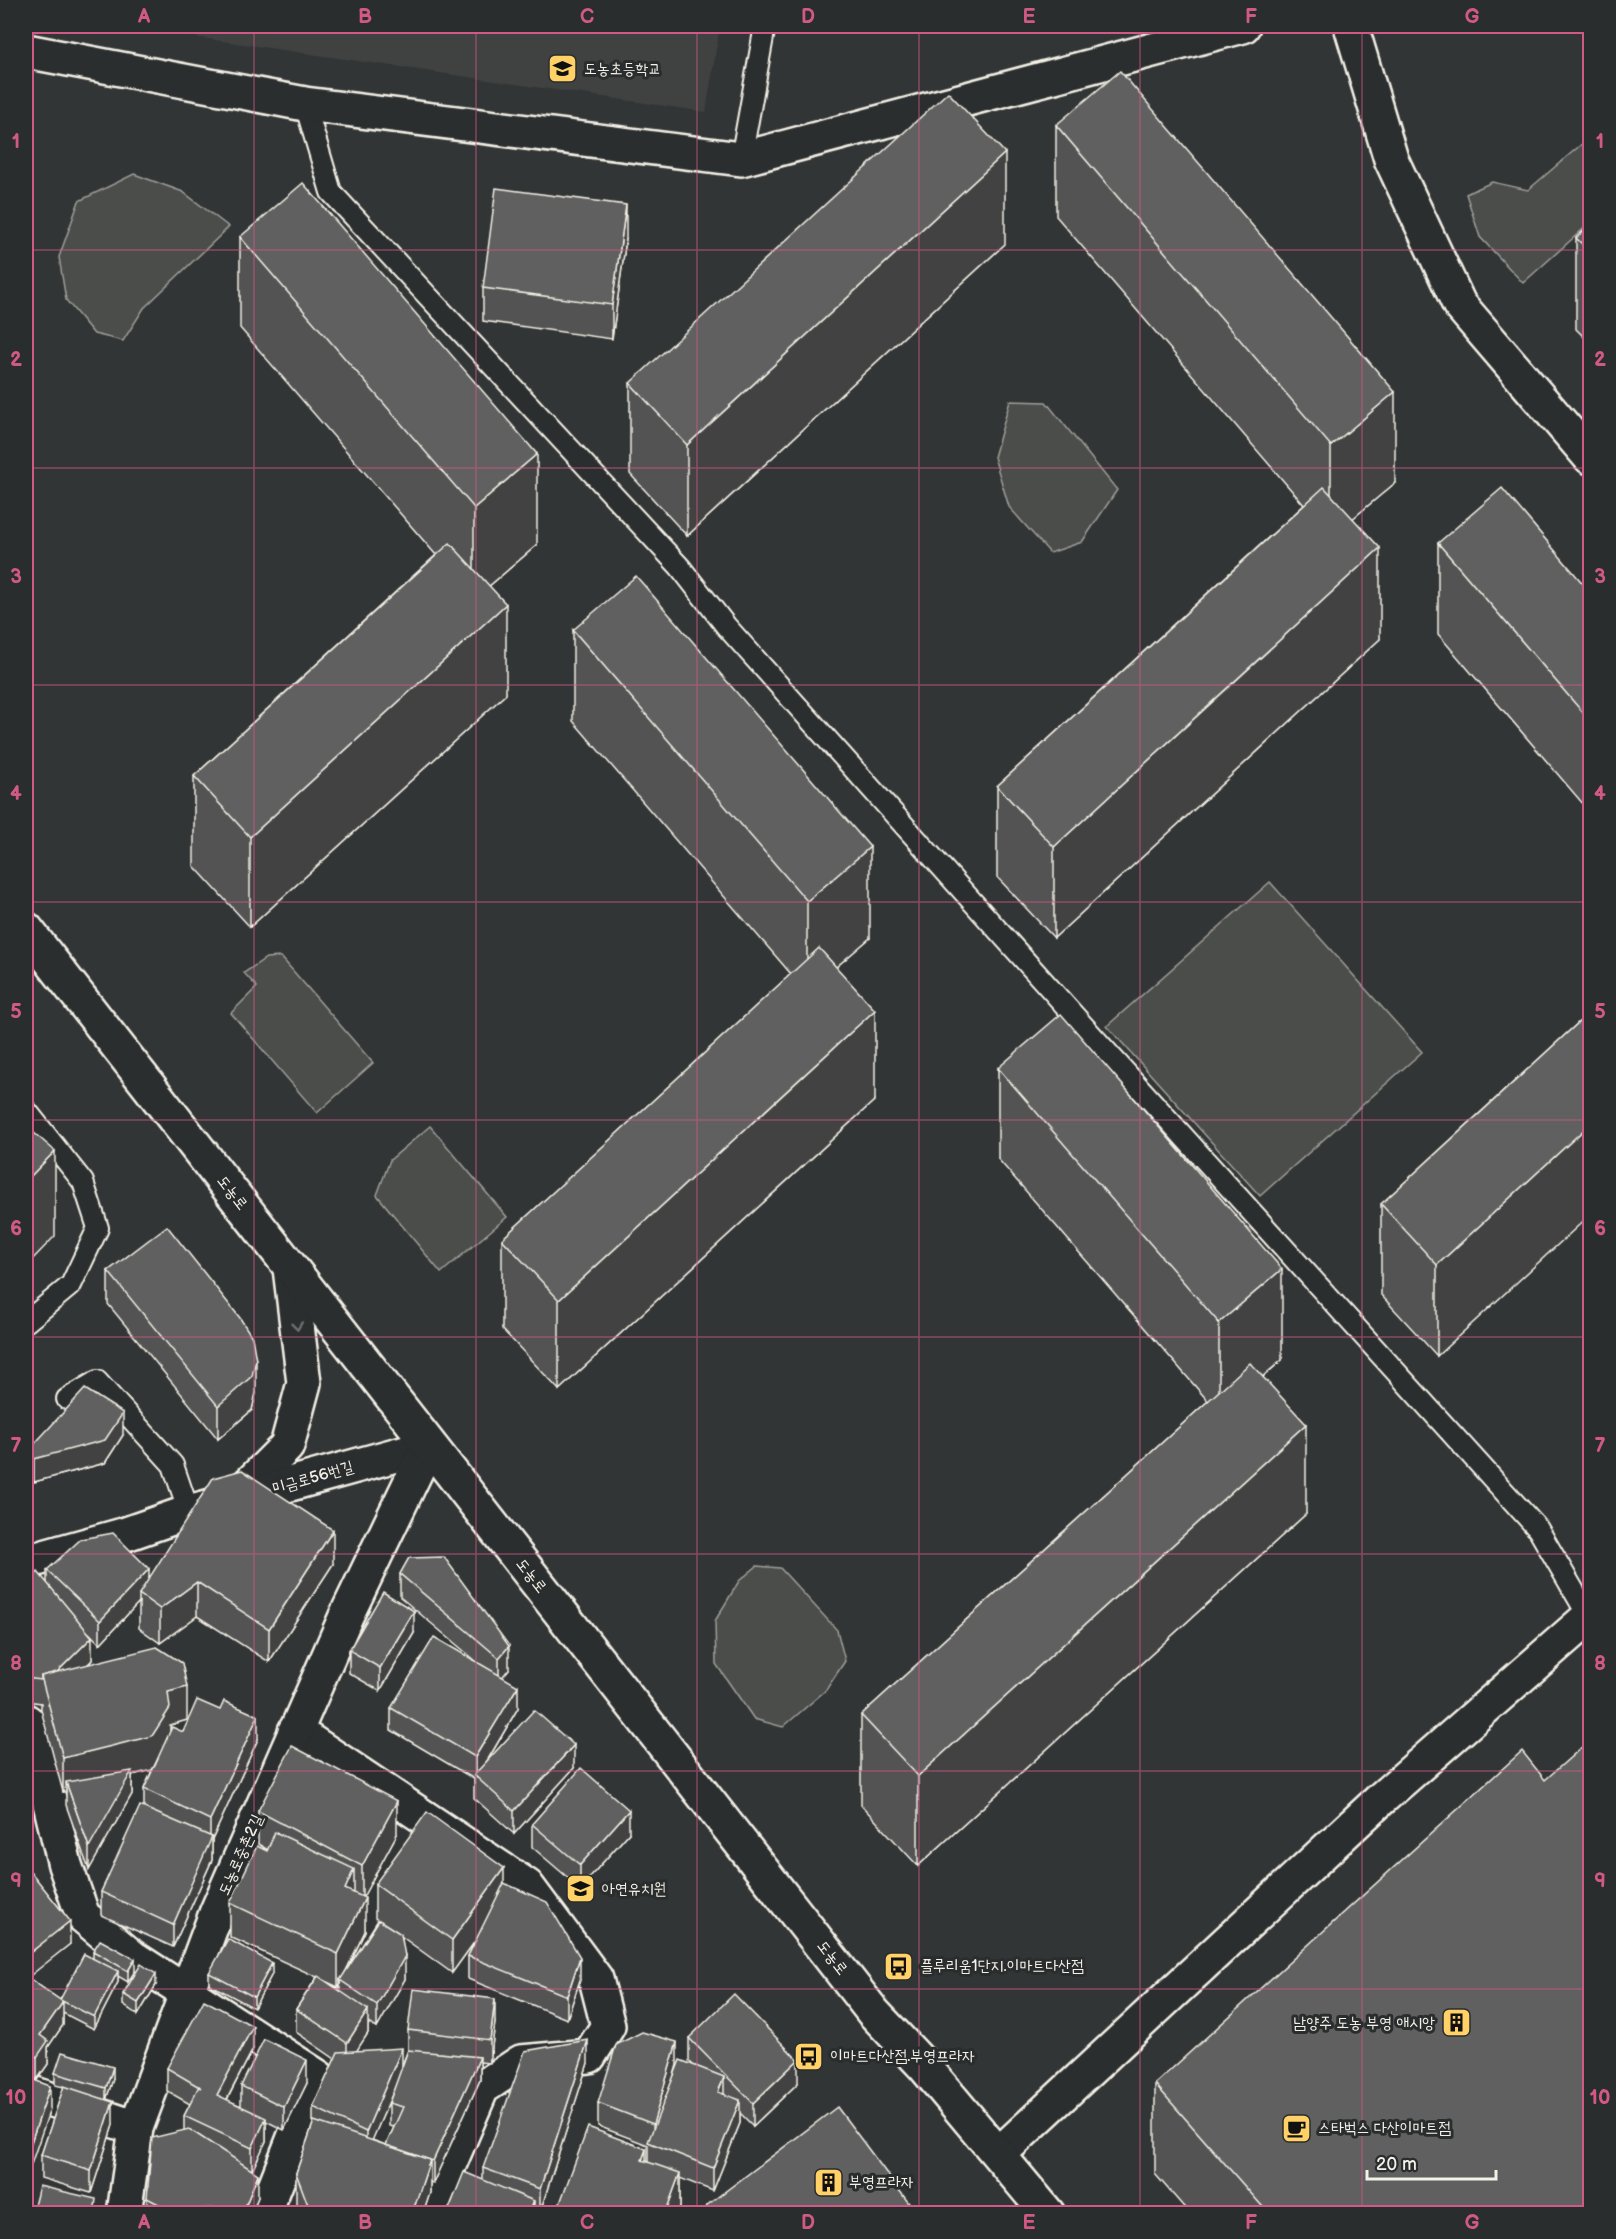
<svg xmlns="http://www.w3.org/2000/svg" width="1616" height="2239" viewBox="0 0 1616 2239" font-family="'Balsamiq Sans','Poor Story',sans-serif">
<style>
.built{fill:#404242}
.green{fill:#4b4d4c;stroke:#a09f9a;stroke-width:1.5}
.lines{fill:none;stroke-linecap:round;stroke-linejoin:round}
.service-casing{stroke:#f4f1e8;stroke-width:24}
.minor-casing{stroke:#f4f1e8;stroke-width:38}
.tertiary-casing{stroke:#f4f1e8;stroke-width:38}
.service{stroke:#2a2d2e;stroke-width:20}
.minor{stroke:#2a2d2e;stroke-width:33}
.tertiary{stroke:#2a2d2e;stroke-width:33}
.wall{fill:#525352;stroke:#f4f1e8;stroke-width:1.5;fill-rule:evenodd}
.shaded-wall{fill:#424342;stroke:#f4f1e8;stroke-width:1.5}
.building{fill:#5f605f;stroke:#f4f1e8;stroke-width:1.5}
.oneway{stroke:#71726f}
.grid{fill:none;stroke:#d15985;stroke-width:1.5;stroke-opacity:0.55}
.labels{text-anchor:middle;dominant-baseline:central;stroke-width:6;stroke-linejoin:round;paint-order:stroke}
.poi-label{font-size:16px;fill:#f4f1e8;stroke:#2a2d2e;text-anchor:start}
.street-label{font-size:16px;fill:#f4f1e8;stroke:#2a2d2e}
.neatline{fill:none;stroke:#d15985;stroke-width:2}
.grid-label{font-size:20px;text-anchor:middle;font-weight:bold;fill:#d15985}
</style>
<rect width="100%" height="100%" fill="#323535"/>
<filter id="ink" filterUnits="userSpaceOnUse"><feTurbulence type="fractalNoise" baseFrequency=".0167" numOctaves="2"/><feDisplacementMap in="SourceGraphic" scale="12" xChannelSelector="R" yChannelSelector="G"/><feConvolveMatrix kernelMatrix="1 2 1 2 8 2 1 2 1" color-interpolation-filters="sRGB"/></filter>
<g filter="url(#ink)">
<!-- built -->
<path class="built" d="M119,26H720L706,112Z"/>
<!-- green -->
<g class="green">
<path d="M1583,143L1590,151V223L1523,283L1480,237L1466,194L1492,182L1528,190Z"/>
<path d="M134,174L183,192L229,227L144,308L123,341L94,334L66,300L59,257L79,201Z"/>
<path d="M1010,401L1046,402L1117,490L1082,542L1050,553L1009,507L994,457Z"/>
<path d="M1270,882L1422,1052L1260,1196L1107,1026Z"/>
<path d="M281,957L373,1063L317,1113L231,1013L257,987L244,973L266,958Z"/>
<path d="M430,1126L507,1217L441,1273L377,1195L390,1160Z"/>
<path d="M757,1566L780,1568L837,1630L845,1661L826,1690L783,1727L754,1719L716,1664L715,1621L739,1581Z"/>
</g>
<g class="lines">
<defs>
<g id="service">
<path d="M305,104L331,192L680,567L726,626L1071,1012L1538,1529L1589,1617"/>
<path d="M741,159L765,26"/>
<path d="M26,1110L83,1182L98,1228L71,1285L26,1322"/>
<path d="M67,1399L97,1381L173,1465L189,1512"/>
</g>
<g id="minor">
<path d="M1351,26L1391,159L1459,304L1590,457"/>
<path d="M26,51L305,104L741,159L1243,26"/>
<path d="M234,1499L287,1446L304,1383L290,1268"/>
<path d="M26,1562L123,1535L189,1512L428,1446"/>
<path d="M26,1721L31,1725L65,1865L83,1916L132,1957L318,2077L264,2214"/>
<path d="M295,1731L527,1886L596,1979L608,2026L589,2056L521,2062L482,2088L428,2214"/>
<path d="M26,2091L136,2128"/>
<path d="M999,2154L1382,1798L1590,1616"/>
<path d="M124,2214L136,2128L217,1911L347,1614L428,1446"/>
</g>
<path id="tertiary" d="M26,929L873,2012L925,2067L1048,2214"/>
</defs>
<!-- service casing -->
<use href="#service" class="service-casing"/>
<!-- minor casing -->
<use href="#minor" class="minor-casing"/>
<!-- tertiary casing -->
<use href="#tertiary" class="tertiary-casing"/>
<!-- service -->
<use href="#service" class="service"/>
<!-- minor -->
<use href="#minor" class="minor"/>
<!-- tertiary -->
<use href="#tertiary" class="tertiary"/>
</g>
<!-- wall -->
<g class="wall">
<path d="M1056,125L1395,483L1353,518L1380,639L1054,938L997,877V786L1304,505L1056,216Z"/>
<path d="M1590,225V343L1576,329V238Z"/>
<path d="M240,237L537,545L489,586L506,694L250,927L194,866V776L436,555L240,328Z"/>
<path d="M626,239L612,339L483,321V288Z"/>
<path d="M1005,244L687,536L630,474V383Z"/>
<path d="M1438,543L1590,592V812L1438,634Z"/>
<path d="M573,630L870,938L836,967L875,1100L559,1390L502,1329V1239L791,974L573,721Z"/>
<path d="M1590,1012L1437,1356L1381,1295V1204Z"/>
<path d="M998,1068L1282,1360L1263,1377L1306,1514L918,1866L861,1805V1715L1208,1401L998,1159Z"/>
<path d="M108,1271L256,1393L252,1410L218,1439L108,1304Z"/>
<path d="M123,1435L105,1463L34,1482L27,1474V1452Z"/>
<path d="M409,1558L509,1669L502,1677L518,1708L486,1763L574,1768L514,1834L474,1798V1779L391,1730V1708L476,1661L400,1597V1574Z"/>
<path d="M333,1564L269,1662L197,1616L160,1643L139,1628V1602L100,1644L90,1634L92,1660L88,1665L187,1720L170,1725V1732L258,1739L212,1840V1860L173,1947L101,1915V1892L144,1807V1789L152,1770L132,1775V1794L89,1870L66,1805V1791L63,1792L41,1710V1703L26,1701V1584L47,1583V1570L149,1579Z"/>
<path d="M414,1633L380,1691L349,1673V1650Z"/>
<path d="M1545,1780L1590,2214H1190L1155,2174V2084Z"/>
<path d="M258,1811L397,1834L363,1897L365,1931L347,1970L378,1920L375,1918V1884H504L580,1980L567,2019L468,1979V1956L476,1940L452,1973L402,1937L405,1979L377,2028L368,2023V2033L356,2051L402,2065L408,2050V2030L495,2022L490,2063L480,2062V2080L433,2183L430,2182V2193L423,2214H299L296,2206V2173L313,2124V2107L335,2059L296,2032V2009L317,1977L230,1937V1903L268,1850L258,1844ZM327,1982L338,1987L340,1984V1990ZM393,2093L389,2103V2126L394,2127L386,2145L372,2140Z"/>
<path d="M532,1824L629,1833L580,1888L532,1847Z"/>
<path d="M26,1866L70,1944L27,1977L60,2000L93,1959V1951L135,1971L128,1982L118,1976V1982L94,2029L63,2013V2025L48,2047V2064L37,2080L26,2072Z"/>
<path d="M209,1973L272,1974L254,2008L209,1984Z"/>
<path d="M156,1985L138,2015L123,2005V1994Z"/>
<path d="M689,2038L798,2083L753,2126L740,2113V2123L713,2191L680,2178V2207L678,2214H556L646,2161L648,2162V2145L598,2126V2103L677,2065L672,2079L694,2066L689,2061Z"/>
<path d="M253,2049L227,2100L241,2106V2086L307,2083L284,2130L266,2121V2141L252,2170L258,2197L251,2214H147V2198L184,2130V2116L190,2104L167,2091V2068Z"/>
<path d="M588,2063L540,2212L534,2209V2214L483,2180V2168Z"/>
<path d="M55,2073L113,2079L106,2100L113,2125L91,2193L41,2178V2155L64,2087L55,2085Z"/>
<path d="M706,2206L917,2214H706Z"/>
</g>
<!-- shaded-wall -->
<g class="shaded-wall">
<path d="M1005,153V244L687,536V445Z"/>
<path d="M626,205V239L612,339V305Z"/>
<path d="M1395,392V483L1331,537V446Z"/>
<path d="M537,454V545L474,599V508Z"/>
<path d="M1380,548V639L1054,938V847Z"/>
<path d="M506,604V694L250,927V837Z"/>
<path d="M870,847V938L807,992V901Z"/>
<path d="M875,1010V1100L559,1390V1300Z"/>
<path d="M1590,1124V1215L1437,1356V1265Z"/>
<path d="M55,1151V1236L26,1266V1181Z"/>
<path d="M1282,1269V1360L1219,1414V1323Z"/>
<path d="M256,1360V1393L252,1410L218,1439V1406Z"/>
<path d="M123,1413V1435L105,1463L34,1482V1459Z"/>
<path d="M30,1417V1440L26,1443V1420Z"/>
<path d="M1306,1424V1514L918,1866V1776Z"/>
<path d="M333,1530V1564L269,1662V1629Z"/>
<path d="M149,1569V1591L139,1594V1602L100,1644V1621Z"/>
<path d="M197,1582V1616L160,1643V1609Z"/>
<path d="M414,1611V1633L380,1691V1668Z"/>
<path d="M92,1637V1660L48,1704V1681Z"/>
<path d="M509,1646V1669L499,1681V1658Z"/>
<path d="M518,1686V1708L477,1778L475,1776V1757Z"/>
<path d="M187,1687V1720L170,1725V1741L152,1770L132,1775V1794L89,1870V1847L66,1782V1791L63,1792V1758L168,1692Z"/>
<path d="M258,1716V1739L212,1840V1860L173,1947V1925L210,1840V1820Z"/>
<path d="M574,1745V1768L514,1834V1811Z"/>
<path d="M397,1801V1834L362,1899V1866Z"/>
<path d="M629,1810V1833L580,1888V1865Z"/>
<path d="M504,1868V1901L452,1973V1940Z"/>
<path d="M354,1869V1902L345,1889Z"/>
<path d="M365,1898V1931L341,1981L340,1980V1984L338,1987V1954Z"/>
<path d="M70,1921V1944L26,1979V1956Z"/>
<path d="M405,1956V1979L377,2028V2005Z"/>
<path d="M580,1957V1980L567,2019V1996Z"/>
<path d="M135,1959V1971L128,1982V1971Z"/>
<path d="M272,1963V1974L254,2008V1997Z"/>
<path d="M118,1971V1982L94,2029V2017Z"/>
<path d="M156,1974V1985L138,2015V2003Z"/>
<path d="M495,1999V2022L490,2063V2040Z"/>
<path d="M63,2002V2025L48,2047V2064L37,2080V2057L40,2035Z"/>
<path d="M368,2010V2033L347,2066V2043Z"/>
<path d="M253,2026V2049L217,2118V2095Z"/>
<path d="M588,2040V2063L540,2212V2189Z"/>
<path d="M677,2042V2065L654,2145L653,2124Z"/>
<path d="M402,2048V2071L366,2155V2132Z"/>
<path d="M480,2057V2080L433,2183V2161Z"/>
<path d="M307,2060V2083L284,2130V2107Z"/>
<path d="M798,2060V2083L753,2126V2103Z"/>
<path d="M113,2067V2079L106,2100V2088Z"/>
<path d="M724,2077V2100L718,2092Z"/>
<path d="M50,2086V2109L26,2179V2157Z"/>
<path d="M740,2100V2123L713,2191V2168Z"/>
<path d="M113,2102V2125L91,2193V2171Z"/>
<path d="M266,2118V2141L252,2171V2148Z"/>
<path d="M646,2149V2182L642,2160Z"/>
<path d="M430,2160V2193L423,2214H412Z"/>
<path d="M680,2173V2207L678,2214H665Z"/>
<path d="M258,2174V2197L251,2214H245V2207Z"/>
<path d="M534,2201V2214H528Z"/>
</g>
<!-- building -->
<g class="building">
<path d="M1120,71L1395,392L1331,446L1056,125Z"/>
<path d="M948,92L1005,153L687,445L630,383Z"/>
<path d="M303,183L537,454L474,508L240,237Z"/>
<path d="M496,188L626,205L612,305L483,288Z"/>
<path d="M1590,225V252L1576,238Z"/>
<path d="M1324,487L1380,548L1054,847L997,786Z"/>
<path d="M1502,488L1590,592V721L1438,543Z"/>
<path d="M450,543L506,604L250,837L194,776Z"/>
<path d="M636,576L870,847L807,901L573,630Z"/>
<path d="M819,948L875,1010L559,1300L502,1239Z"/>
<path d="M1590,1012V1124L1437,1265L1381,1204Z"/>
<path d="M1061,1014L1282,1269L1219,1323L998,1068Z"/>
<path d="M26,1126L55,1151L26,1181Z"/>
<path d="M167,1226L240,1318L252,1337L256,1360L252,1376L218,1406L108,1271Z"/>
<path d="M1250,1363L1306,1424L918,1776L861,1715Z"/>
<path d="M85,1389L123,1413L105,1440L34,1459L27,1452Z"/>
<path d="M26,1412L30,1417L26,1420Z"/>
<path d="M242,1470L333,1530L269,1629L197,1582L160,1609L139,1594L213,1478Z"/>
<path d="M113,1533L149,1569L100,1621L47,1570L81,1539Z"/>
<path d="M444,1557L509,1646L499,1658L400,1574L409,1558Z"/>
<path d="M38,1572L92,1637L57,1672L41,1676V1680L26,1678V1584Z"/>
<path d="M383,1592L414,1611L380,1668L349,1650Z"/>
<path d="M434,1637L518,1686L475,1757L391,1708Z"/>
<path d="M157,1647L182,1663L187,1687L168,1692L170,1708L152,1736L63,1758L41,1676Z"/>
<path d="M197,1700L220,1710L224,1701L258,1716L210,1820L144,1789L172,1727L183,1732Z"/>
<path d="M534,1710L574,1745L514,1811L474,1775Z"/>
<path d="M1590,1740V2214H1269L1155,2084L1522,1751L1545,1780Z"/>
<path d="M292,1746L397,1801L362,1866L258,1811Z"/>
<path d="M581,1768L629,1810L580,1865L532,1824Z"/>
<path d="M132,1771L89,1847L66,1782Z"/>
<path d="M140,1806L212,1837L173,1925L101,1892Z"/>
<path d="M427,1812L504,1868L452,1940L375,1884Z"/>
<path d="M275,1832L354,1869L345,1889L365,1898L338,1954L230,1903L257,1846L267,1851Z"/>
<path d="M26,1866L70,1921L26,1956Z"/>
<path d="M504,1883L547,1902L580,1957L567,1996L468,1956Z"/>
<path d="M379,1920L401,1934L405,1956L377,2005L340,1980Z"/>
<path d="M228,1939L272,1963L254,1997L209,1973Z"/>
<path d="M100,1940L135,1959L128,1971L93,1951Z"/>
<path d="M84,1954L118,1971L94,2017L60,2000Z"/>
<path d="M141,1964L156,1974L138,2003L123,1994Z"/>
<path d="M318,1976L368,2010L347,2043L296,2009Z"/>
<path d="M27,1977L63,2002L40,2035L48,2041L37,2057L26,2049V1979Z"/>
<path d="M413,1989L495,1999L490,2040L408,2030Z"/>
<path d="M734,1994L798,2060L753,2103L689,2038Z"/>
<path d="M204,2000L253,2026L217,2095L266,2118L252,2148L184,2116L199,2086L201,2088L167,2068Z"/>
<path d="M642,2032L677,2042L653,2124L598,2103L616,2045Z"/>
<path d="M264,2039L307,2060L284,2107L241,2086Z"/>
<path d="M588,2040L540,2189L483,2168L525,2051Z"/>
<path d="M402,2048L366,2132L313,2107L338,2052Z"/>
<path d="M408,2050L480,2057L433,2161L386,2145L403,2107L389,2103Z"/>
<path d="M62,2052L113,2067L106,2088L55,2073Z"/>
<path d="M680,2060L724,2077L718,2092L740,2100L713,2168L648,2142Z"/>
<path d="M26,2077L50,2086L26,2157Z"/>
<path d="M64,2086L113,2102L91,2171L41,2155Z"/>
<path d="M837,2107L917,2214H711L706,2206Z"/>
<path d="M314,2121L430,2160L412,2214H332L308,2205L296,2173Z"/>
<path d="M588,2127L646,2149L642,2160L680,2173L665,2214H556Z"/>
<path d="M189,2129L258,2174L245,2207L170,2210L147,2198L152,2138Z"/>
<path d="M464,2172L534,2201L528,2214H447Z"/>
<path d="M39,2186L96,2199L94,2214H32Z"/>
</g>
<!-- one-way arrows -->
<defs><path id="oneway-chevron" d="M-2-3.5L2.5 0L-2 3.5" fill="none" stroke-width="1.6" stroke-linecap="round" stroke-linejoin="round" transform="scale(1.5)"/></defs>
<use class="oneway" href="#oneway-chevron" transform="translate(297 1326) rotate(83)"/>
</g>
<!-- grid -->
<path class="grid" d="M254,26V2214M476,26V2214M697,26V2214M919,26V2214M1140,26V2214M1362,26V2214M26,250H1590M26,468H1590M26,685H1590M26,902H1590M26,1120H1590M26,1337H1590M26,1554H1590M26,1771H1590M26,1989H1590"/>
<!-- icons -->
<defs>
<symbol id="school-square" viewBox="-11 -11 22 22"><rect x="-9" y="-9" width="18" height="18" rx="4" fill="#ffd166" stroke="#2a2d2e"/><path d="M0-5L7-2L0 1L-7-2ZM-4 1L0 2.5L4 1V4Q0 6-4 4Z" fill="#111"/></symbol>
<symbol id="bus-square" viewBox="-11 -11 22 22"><rect x="-9" y="-9" width="18" height="18" rx="4" fill="#ffd166" stroke="#2a2d2e"/><path d="M-5-6H5V4H4V6H2V4H-2V6H-4V4H-5ZM-3.5-4V0h7V-4ZM-3.5 1.2v1.5H-2V1.2ZM2 1.2v1.5H3.5V1.2Z" fill="#111"/></symbol>
<symbol id="building-square" viewBox="-11 -11 22 22"><rect x="-9" y="-9" width="18" height="18" rx="4" fill="#ffd166" stroke="#2a2d2e"/><path d="M-4-6H4V6H1V3H-1V6H-4ZM-2.5-4.3h1.7v1.8h-1.7ZM.8-4.3h1.7v1.8H.8ZM-2.5-1h1.7V.8h-1.7ZM.8-1h1.7V.8H.8Z" fill="#111"/></symbol>
<symbol id="cafe-square" viewBox="-11 -11 22 22"><rect x="-9" y="-9" width="18" height="18" rx="4" fill="#ffd166" stroke="#2a2d2e"/><path d="M-5.5-4.5H6V0H3Q3 3.5 0 3.5H-2.5Q-5.5 3.5-5.5 0ZM3-3.2v2h1.7v-2ZM-6 4.5H4V6H-6Z" fill="#111"/></symbol>
</defs>
<g fill-rule="evenodd">
<use href="#school-square" x="546" y="52" width="33" height="33"/>
<use href="#school-square" x="564" y="1872" width="33" height="33"/>
<use href="#bus-square" x="882" y="1950" width="33" height="33"/>
<use href="#building-square" x="1440" y="2006" width="33" height="33"/>
<use href="#bus-square" x="792" y="2040" width="33" height="33"/>
<use href="#cafe-square" x="1280" y="2112" width="33" height="33"/>
<use href="#building-square" x="812" y="2166" width="33" height="33"/>
</g>
<g class="labels">
<!-- poi labels -->
<g class="poi-label">
<text x="584" y="69">도농초등학교</text>
<text x="602" y="1889">아연유치원</text>
<text x="920" y="1966">플루리움1단지.이마트다산점</text>
<text x="1435" y="2023" text-anchor="end">남양주 도농 부영 애시앙</text>
<text x="830" y="2056">이마트다산점.부영프라자</text>
<text x="1318" y="2128">스타벅스 다산이마트점</text>
<text x="849" y="2182">부영프라자</text>
</g>
<!-- street labels -->
<g class="street-label">
<text transform="translate(232 1193) rotate(52)">도농로</text>
<text transform="translate(313 1478) rotate(-16)">미금로56번길</text>
<text transform="translate(531 1576) rotate(52)">도농로</text>
<text transform="translate(241 1855) rotate(-66)">도농로중촌2길</text>
<text transform="translate(832 1958) rotate(52)">도농로</text>
</g>
</g>
<!-- margin -->
<rect width="1616" height="2239" fill="none" stroke="#2a2d2e" stroke-width="66"/>
<!-- scale -->
<path d="M1367 2170v9h129v-9" fill="none" stroke="#f4f1e8" stroke-width="3"/>
<text x="1376" y="2170" font-size="18" fill="#f4f1e8" stroke="#2a2d2e" stroke-width="4.5" paint-order="stroke">20 m</text>
<rect x="33" y="33" width="1550" height="2173" class="neatline"/>
<g class="grid-label">
<text x="144" y="23">A</text>
<text x="365" y="23">B</text>
<text x="587" y="23">C</text>
<text x="808" y="23">D</text>
<text x="1029" y="23">E</text>
<text x="1251" y="23">F</text>
<text x="1472" y="23">G</text>
<text x="16" y="148">1</text>
<text x="1600" y="148">1</text>
<text x="16" y="366">2</text>
<text x="1600" y="366">2</text>
<text x="16" y="583">3</text>
<text x="1600" y="583">3</text>
<text x="16" y="800">4</text>
<text x="1600" y="800">4</text>
<text x="16" y="1018">5</text>
<text x="1600" y="1018">5</text>
<text x="16" y="1235">6</text>
<text x="1600" y="1235">6</text>
<text x="16" y="1452">7</text>
<text x="1600" y="1452">7</text>
<text x="16" y="1670">8</text>
<text x="1600" y="1670">8</text>
<text x="16" y="1887">9</text>
<text x="1600" y="1887">9</text>
<text x="16" y="2104">10</text>
<text x="1600" y="2104">10</text>
<text x="144" y="2229">A</text>
<text x="365" y="2229">B</text>
<text x="587" y="2229">C</text>
<text x="808" y="2229">D</text>
<text x="1029" y="2229">E</text>
<text x="1251" y="2229">F</text>
<text x="1472" y="2229">G</text>
</g>
</svg>
